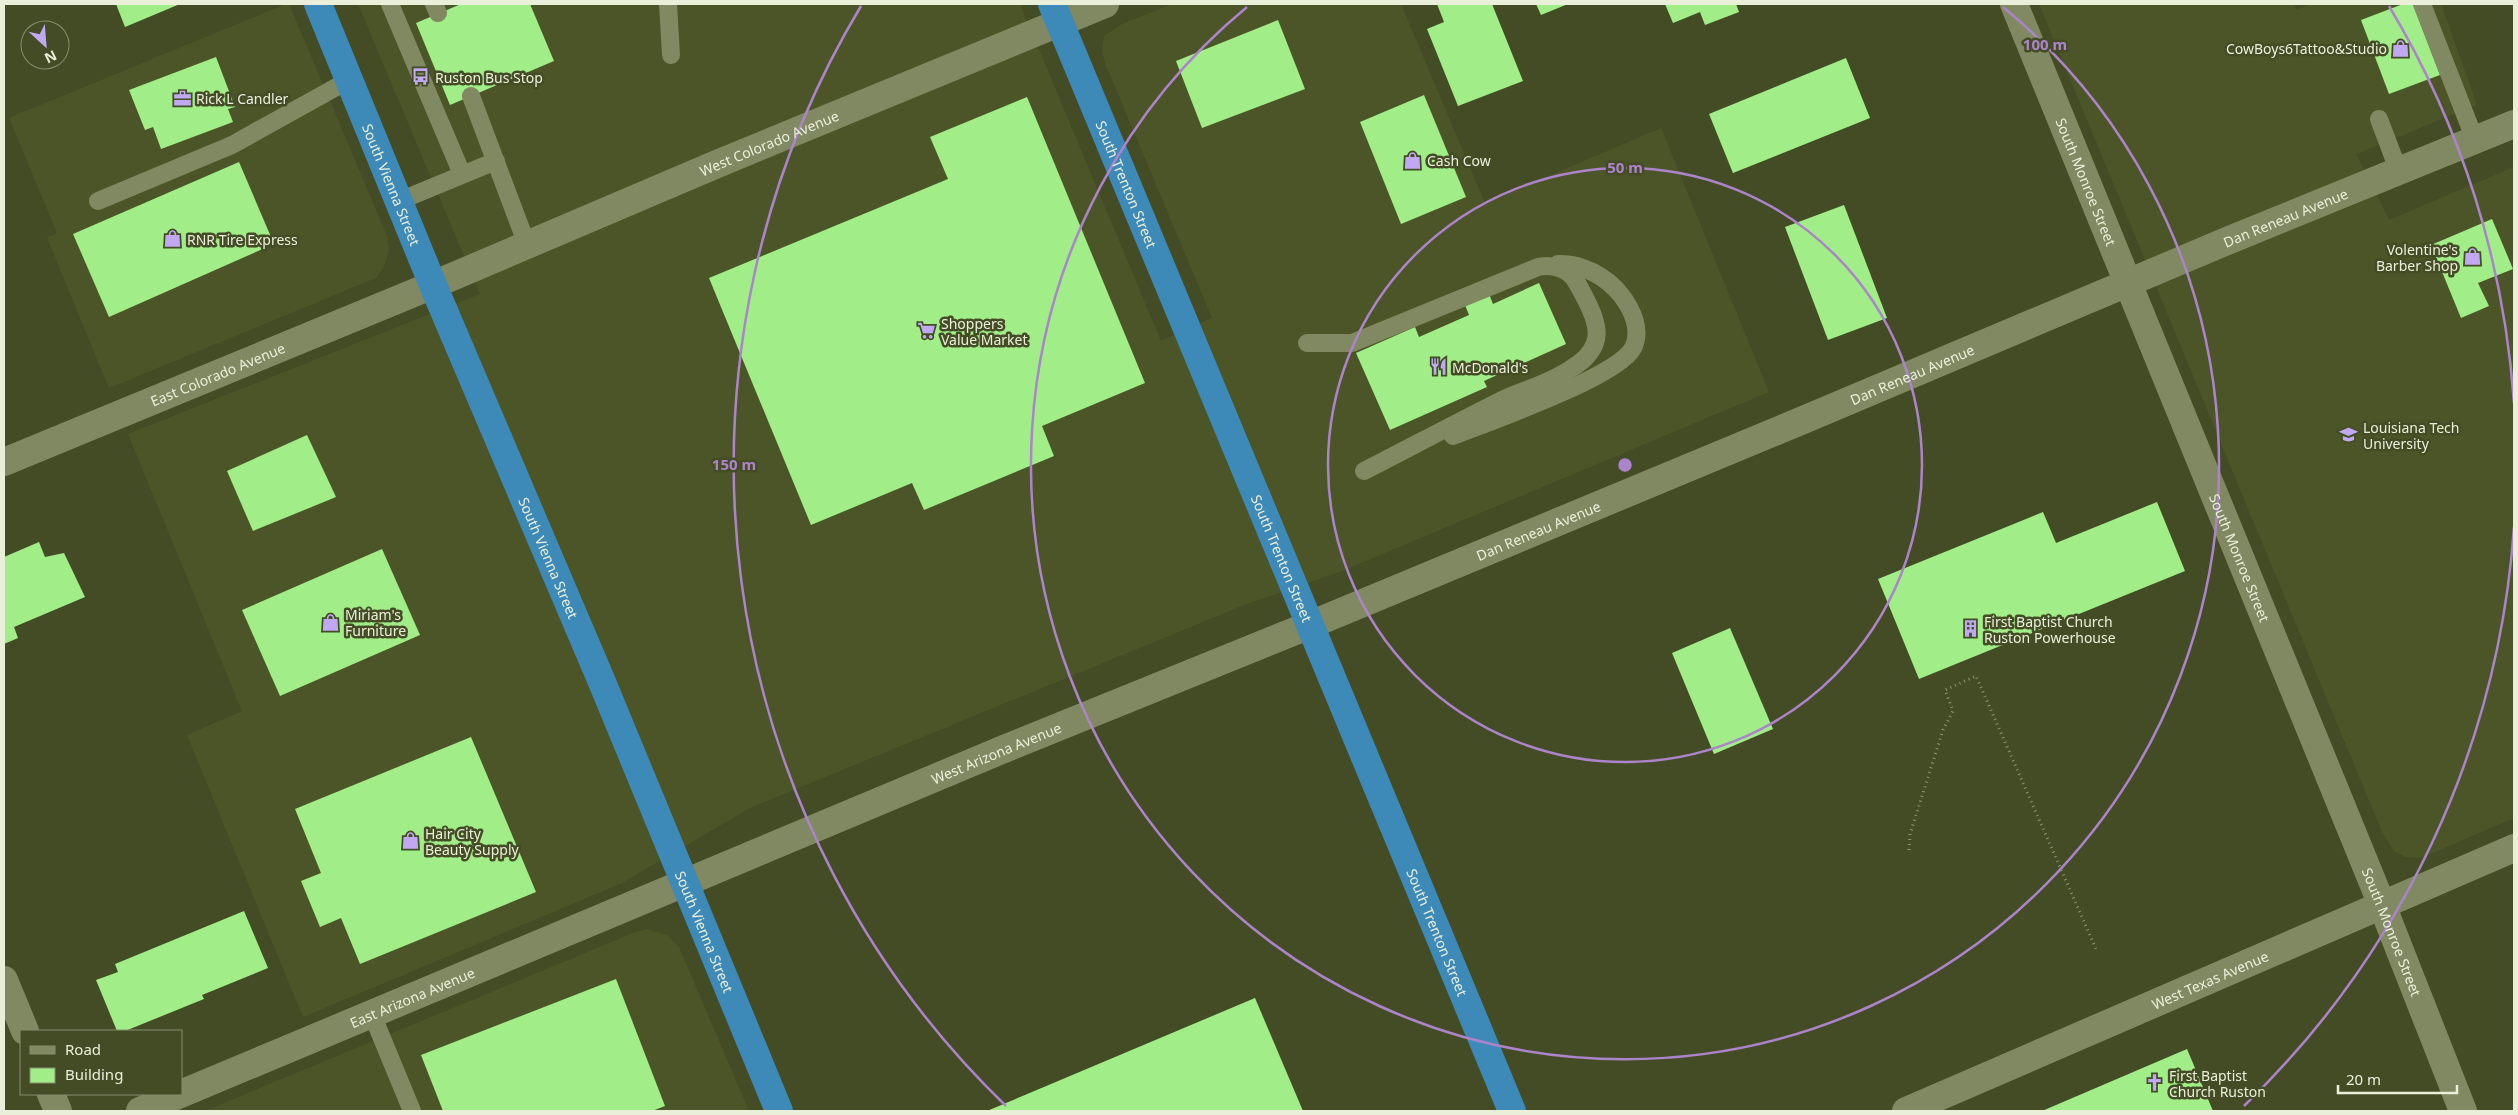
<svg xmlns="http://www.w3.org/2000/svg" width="2518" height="1115" viewBox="0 0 2518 1115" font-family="'Noto Sans',sans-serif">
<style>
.built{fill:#4c5527}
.building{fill:#a1ee89}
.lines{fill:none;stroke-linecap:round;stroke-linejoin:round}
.path{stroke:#8e9577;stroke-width:3;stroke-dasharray:1 4;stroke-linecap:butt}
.lane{stroke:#808961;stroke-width:18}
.street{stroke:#808961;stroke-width:28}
.highway{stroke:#3d89b8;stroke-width:28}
.ring{fill:none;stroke:#ad84cb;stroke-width:2.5}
.labels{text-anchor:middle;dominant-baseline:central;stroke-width:5;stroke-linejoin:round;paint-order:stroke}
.poi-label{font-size:14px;fill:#eaefda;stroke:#444c26;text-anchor:start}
.street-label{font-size:14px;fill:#eaefda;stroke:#444c26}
.centre{fill:#ad84cb;stroke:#444c26;stroke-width:2.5}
.ring-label{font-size:15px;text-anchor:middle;font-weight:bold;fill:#ad84cb;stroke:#444c26;stroke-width:5;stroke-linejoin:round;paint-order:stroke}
</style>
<rect width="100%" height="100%" fill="#444c26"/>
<!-- built -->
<g class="built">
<path d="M286,4H289L387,236L389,250L384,267L376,278L109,388L47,238L57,233L9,118Z"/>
<path d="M358,4H1020L1161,341L1212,318L1105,63L1102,52L1104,36L1122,24L1172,4H1401L1485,203L1661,128L1769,392L1342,571L1244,605L750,808L620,884L303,1017L187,735L242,711L128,434L480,294Z"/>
<path d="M2039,4H2293L2296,10L2311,4H2441L2477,105L2356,154L2389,220L2514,167V818L2421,858L2405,857L2394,851L2382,832Z"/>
<path d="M646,929L667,935L679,947L749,1111H205L633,933Z"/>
</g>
<!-- building -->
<g class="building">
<path d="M116,4H180L125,27Z"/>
<path d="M461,4H530L554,61L450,105L416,23Z"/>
<path d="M1437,4H1492L1523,81L1458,106L1427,29L1444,22Z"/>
<path d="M1536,4H1568L1541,15Z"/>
<path d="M1665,4H1736L1739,12L1705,25L1700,12L1673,23Z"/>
<path d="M2403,4H2413L2440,75L2389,94L2361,20Z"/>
<path d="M1278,20L1305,89L1202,128L1176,61Z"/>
<path d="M216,57L235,107L228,109L233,122L161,149L153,127L145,130L129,90Z"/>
<path d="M1846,58L1870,118L1733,173L1709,114Z"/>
<path d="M1424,95L1466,197L1401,224L1360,122Z"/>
<path d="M1027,97L1145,383L1042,426L1054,456L924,510L912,483L811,525L709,278L948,179L930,137Z"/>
<path d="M239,162L274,244L109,317L73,234Z"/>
<path d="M1844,205L1887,318L1828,340L1785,227Z"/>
<path d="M2492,219L2513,269L2478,283L2489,306L2461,318L2431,245Z"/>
<path d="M1539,283L1566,344L1484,381L1487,387L1390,430L1356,353L1415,327L1419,337L1469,315L1465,305L1489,294L1493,304Z"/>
<path d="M307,435L336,497L253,531L227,471Z"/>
<path d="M2157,502L2185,571L1919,679L1878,579L2043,512L2056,543Z"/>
<path d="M39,542L45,557L64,553L85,597L14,627L18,638L4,644V557Z"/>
<path d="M382,549L420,635L280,696L242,610Z"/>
<path d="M1730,628L1773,729L1714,754L1672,653Z"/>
<path d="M471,737L536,892L360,964L341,918L320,927L301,881L321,873L295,809Z"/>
<path d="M244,911L268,968L202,995L204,999L125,1031H117L96,980L118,972L115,964Z"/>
<path d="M616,979L665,1106L652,1111H443L421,1055Z"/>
<path d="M1255,998L1303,1111H987Z"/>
<path d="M2187,1049L2213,1111H2042Z"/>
</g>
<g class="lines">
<!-- path -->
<path class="path" d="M1909,850L1910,834L1943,730L1953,711L1945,690L1976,676L2096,949"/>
<!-- lane -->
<g class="lane">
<path d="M390,4L462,174"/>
<path d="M434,4L438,13"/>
<path d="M668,4L671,55"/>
<path d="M2422,4L2475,140"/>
<path d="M471,96L527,245"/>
<path d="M2379,119L2399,172"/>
<path d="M98,201L232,145L349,80"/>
<path d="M399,201L496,161"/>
<path d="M1307,343H1352L1538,267C1553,264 1569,268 1577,283C1585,298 1602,325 1595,343C1591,354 1582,362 1572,368C1551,383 1523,390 1500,401C1454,424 1409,448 1364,471"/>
<path d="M1453,436C1488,422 1618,377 1633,348C1642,330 1632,309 1621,295C1607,277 1582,263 1558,264"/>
<path d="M372,1014L412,1111"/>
</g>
<!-- street -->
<g class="street">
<path id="s1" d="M2014,4L2382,905L2463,1111"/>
<path id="s2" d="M4,462L433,285L717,164L1105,4"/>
<path d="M4,980L25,1031"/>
<path d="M51,1094L58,1111"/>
<path id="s3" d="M140,1111L1004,749L1310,625L1808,418L2227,241L2514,124"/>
<path id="s4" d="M1906,1111L2514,848"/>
</g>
<!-- highway -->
<g class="highway">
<path id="s5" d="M318,4L433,285L602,682L779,1111"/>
<path id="s6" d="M1052,4L1512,1111"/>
</g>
</g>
<!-- distance rings -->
<g class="ring">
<circle cx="1625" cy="465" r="297"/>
<path d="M2003 7A594 594 0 1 1 1247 7"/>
<path d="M2514 527A891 891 0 0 1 2244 1106M1006 1106A891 891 0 0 1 861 6M2389 6A891 891 0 0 1 2514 403"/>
</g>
<!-- icons -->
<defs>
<symbol id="shop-bare" viewBox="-9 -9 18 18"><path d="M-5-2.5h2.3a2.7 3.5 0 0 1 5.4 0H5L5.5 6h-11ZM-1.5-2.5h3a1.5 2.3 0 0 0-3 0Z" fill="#c0a8f3" stroke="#444c26" stroke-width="2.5" paint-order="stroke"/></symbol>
<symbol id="bus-bare" viewBox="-9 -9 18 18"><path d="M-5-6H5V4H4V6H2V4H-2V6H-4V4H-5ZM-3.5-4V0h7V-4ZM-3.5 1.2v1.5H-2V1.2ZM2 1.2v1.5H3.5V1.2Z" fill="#c0a8f3" stroke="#444c26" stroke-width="2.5" paint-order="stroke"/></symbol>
<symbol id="office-bare" viewBox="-9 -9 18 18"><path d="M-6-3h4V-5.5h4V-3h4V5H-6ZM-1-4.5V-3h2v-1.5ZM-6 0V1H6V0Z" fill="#c0a8f3" stroke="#444c26" stroke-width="2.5" paint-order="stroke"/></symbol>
<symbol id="supermarket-bare" viewBox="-9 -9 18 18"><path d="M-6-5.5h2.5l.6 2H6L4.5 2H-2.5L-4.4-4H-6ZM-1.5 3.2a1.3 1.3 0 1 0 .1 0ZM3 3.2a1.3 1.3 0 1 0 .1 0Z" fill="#c0a8f3" stroke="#444c26" stroke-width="2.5" paint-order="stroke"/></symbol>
<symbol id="restaurant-bare" viewBox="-9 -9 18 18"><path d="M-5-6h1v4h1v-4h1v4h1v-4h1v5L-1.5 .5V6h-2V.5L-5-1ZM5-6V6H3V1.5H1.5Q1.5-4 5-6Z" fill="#c0a8f3" stroke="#444c26" stroke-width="2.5" paint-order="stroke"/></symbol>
<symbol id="university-bare" viewBox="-9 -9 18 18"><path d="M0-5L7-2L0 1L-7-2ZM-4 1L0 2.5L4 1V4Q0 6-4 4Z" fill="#c0a8f3" stroke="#444c26" stroke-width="2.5" paint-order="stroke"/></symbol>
<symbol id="building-bare" viewBox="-9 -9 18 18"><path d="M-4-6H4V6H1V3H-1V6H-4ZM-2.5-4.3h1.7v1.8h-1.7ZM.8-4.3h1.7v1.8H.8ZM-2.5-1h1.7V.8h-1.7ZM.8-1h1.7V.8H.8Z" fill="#c0a8f3" stroke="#444c26" stroke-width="2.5" paint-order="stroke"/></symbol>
<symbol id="church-bare" viewBox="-9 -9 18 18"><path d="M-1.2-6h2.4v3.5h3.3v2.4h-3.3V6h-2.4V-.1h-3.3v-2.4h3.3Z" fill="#c0a8f3" stroke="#444c26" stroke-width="2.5" paint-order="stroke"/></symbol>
</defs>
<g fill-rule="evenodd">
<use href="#shop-bare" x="2388" y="36" width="25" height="25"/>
<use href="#bus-bare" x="408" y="64" width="25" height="25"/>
<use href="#office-bare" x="170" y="86" width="25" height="25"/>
<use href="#shop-bare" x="1400" y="148" width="25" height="25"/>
<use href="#shop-bare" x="160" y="226" width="25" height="25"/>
<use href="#shop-bare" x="2460" y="244" width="25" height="25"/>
<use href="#supermarket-bare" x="914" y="318" width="25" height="25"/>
<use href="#restaurant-bare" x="1426" y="354" width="25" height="25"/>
<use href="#university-bare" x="2336" y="422" width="25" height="25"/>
<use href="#shop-bare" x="318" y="610" width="25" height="25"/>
<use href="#building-bare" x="1958" y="616" width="25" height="25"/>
<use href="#shop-bare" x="398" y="828" width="25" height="25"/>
<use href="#church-bare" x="2142" y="1070" width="25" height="25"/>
</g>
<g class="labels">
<!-- poi labels -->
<g class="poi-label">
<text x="2387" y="48" text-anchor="end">CowBoys6Tattoo&amp;Studio</text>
<text x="435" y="77">Ruston Bus Stop</text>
<text x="196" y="98">Rick L Candler</text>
<text x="1427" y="160">Cash Cow</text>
<text x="187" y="239">RNR Tire Express</text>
<text x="2458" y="249" text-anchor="end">Volentine's<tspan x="2458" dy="16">Barber Shop</tspan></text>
<text x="941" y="323">Shoppers<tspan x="941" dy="16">Value Market</tspan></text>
<text x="1452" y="367">McDonald's</text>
<text x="2363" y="427">Louisiana Tech<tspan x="2363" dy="16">University</tspan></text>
<text x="345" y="614">Miriam's<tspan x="345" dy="16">Furniture</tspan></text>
<text x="1984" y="621">First Baptist Church<tspan x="1984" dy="16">Ruston Powerhouse</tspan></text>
<text x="425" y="833">Hair City<tspan x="425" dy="16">Beauty Supply</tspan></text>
<text x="2169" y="1075">First Baptist<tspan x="2169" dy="16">Church Ruston</tspan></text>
</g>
<!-- street labels -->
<g class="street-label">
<text stroke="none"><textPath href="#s2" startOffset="829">West Colorado Avenue</textPath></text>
<text stroke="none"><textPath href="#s1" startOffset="192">South Monroe Street</textPath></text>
<text stroke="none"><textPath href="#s6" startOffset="195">South Trenton Street</textPath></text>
<text stroke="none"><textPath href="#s5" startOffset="195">South Vienna Street</textPath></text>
<text stroke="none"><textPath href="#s3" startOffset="2324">Dan Reneau Avenue</textPath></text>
<text stroke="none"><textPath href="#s2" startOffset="231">East Colorado Avenue</textPath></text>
<text stroke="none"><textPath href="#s3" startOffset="1919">Dan Reneau Avenue</textPath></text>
<text stroke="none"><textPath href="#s3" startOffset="1514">Dan Reneau Avenue</textPath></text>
<text stroke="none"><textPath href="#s5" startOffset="600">South Vienna Street</textPath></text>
<text stroke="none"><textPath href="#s6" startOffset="600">South Trenton Street</textPath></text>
<text stroke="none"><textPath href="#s1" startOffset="598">South Monroe Street</textPath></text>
<text stroke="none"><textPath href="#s3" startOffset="928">West Arizona Avenue</textPath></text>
<text stroke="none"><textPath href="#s5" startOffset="1005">South Vienna Street</textPath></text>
<text stroke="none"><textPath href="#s6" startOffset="1005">South Trenton Street</textPath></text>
<text stroke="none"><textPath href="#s1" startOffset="1002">South Monroe Street</textPath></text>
<text stroke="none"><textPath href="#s4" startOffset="331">West Texas Avenue</textPath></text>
<text stroke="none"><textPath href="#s3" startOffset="295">East Arizona Avenue</textPath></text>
</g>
</g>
<circle cx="1625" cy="465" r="8" class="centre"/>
<g class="ring-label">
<text x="2045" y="50">100 m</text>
<text x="1625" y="173">50 m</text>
<text x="734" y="470">150 m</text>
</g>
<!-- border -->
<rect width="2518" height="1115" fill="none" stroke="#eaefda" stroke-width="10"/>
<!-- legend -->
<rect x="20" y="1030" width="162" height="65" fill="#444c26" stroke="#868d6e"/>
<rect x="30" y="1046" width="25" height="8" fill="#808961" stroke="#868d6e"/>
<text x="65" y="1055" font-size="15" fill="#eaefda">Road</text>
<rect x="30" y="1068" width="25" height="15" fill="#a1ee89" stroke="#868d6e"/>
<text x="65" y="1080" font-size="15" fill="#eaefda">Building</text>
<!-- north arrow -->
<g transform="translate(45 45) rotate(154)"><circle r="24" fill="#444c26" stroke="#868d6e"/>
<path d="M0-4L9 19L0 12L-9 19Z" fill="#c0a8f3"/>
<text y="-8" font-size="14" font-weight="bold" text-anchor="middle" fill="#eaefda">N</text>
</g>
<!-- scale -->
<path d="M2338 1085v8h119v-8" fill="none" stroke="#eaefda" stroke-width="2.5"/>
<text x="2346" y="1085" font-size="15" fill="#eaefda" stroke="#444c26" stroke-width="4" paint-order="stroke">20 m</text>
</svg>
